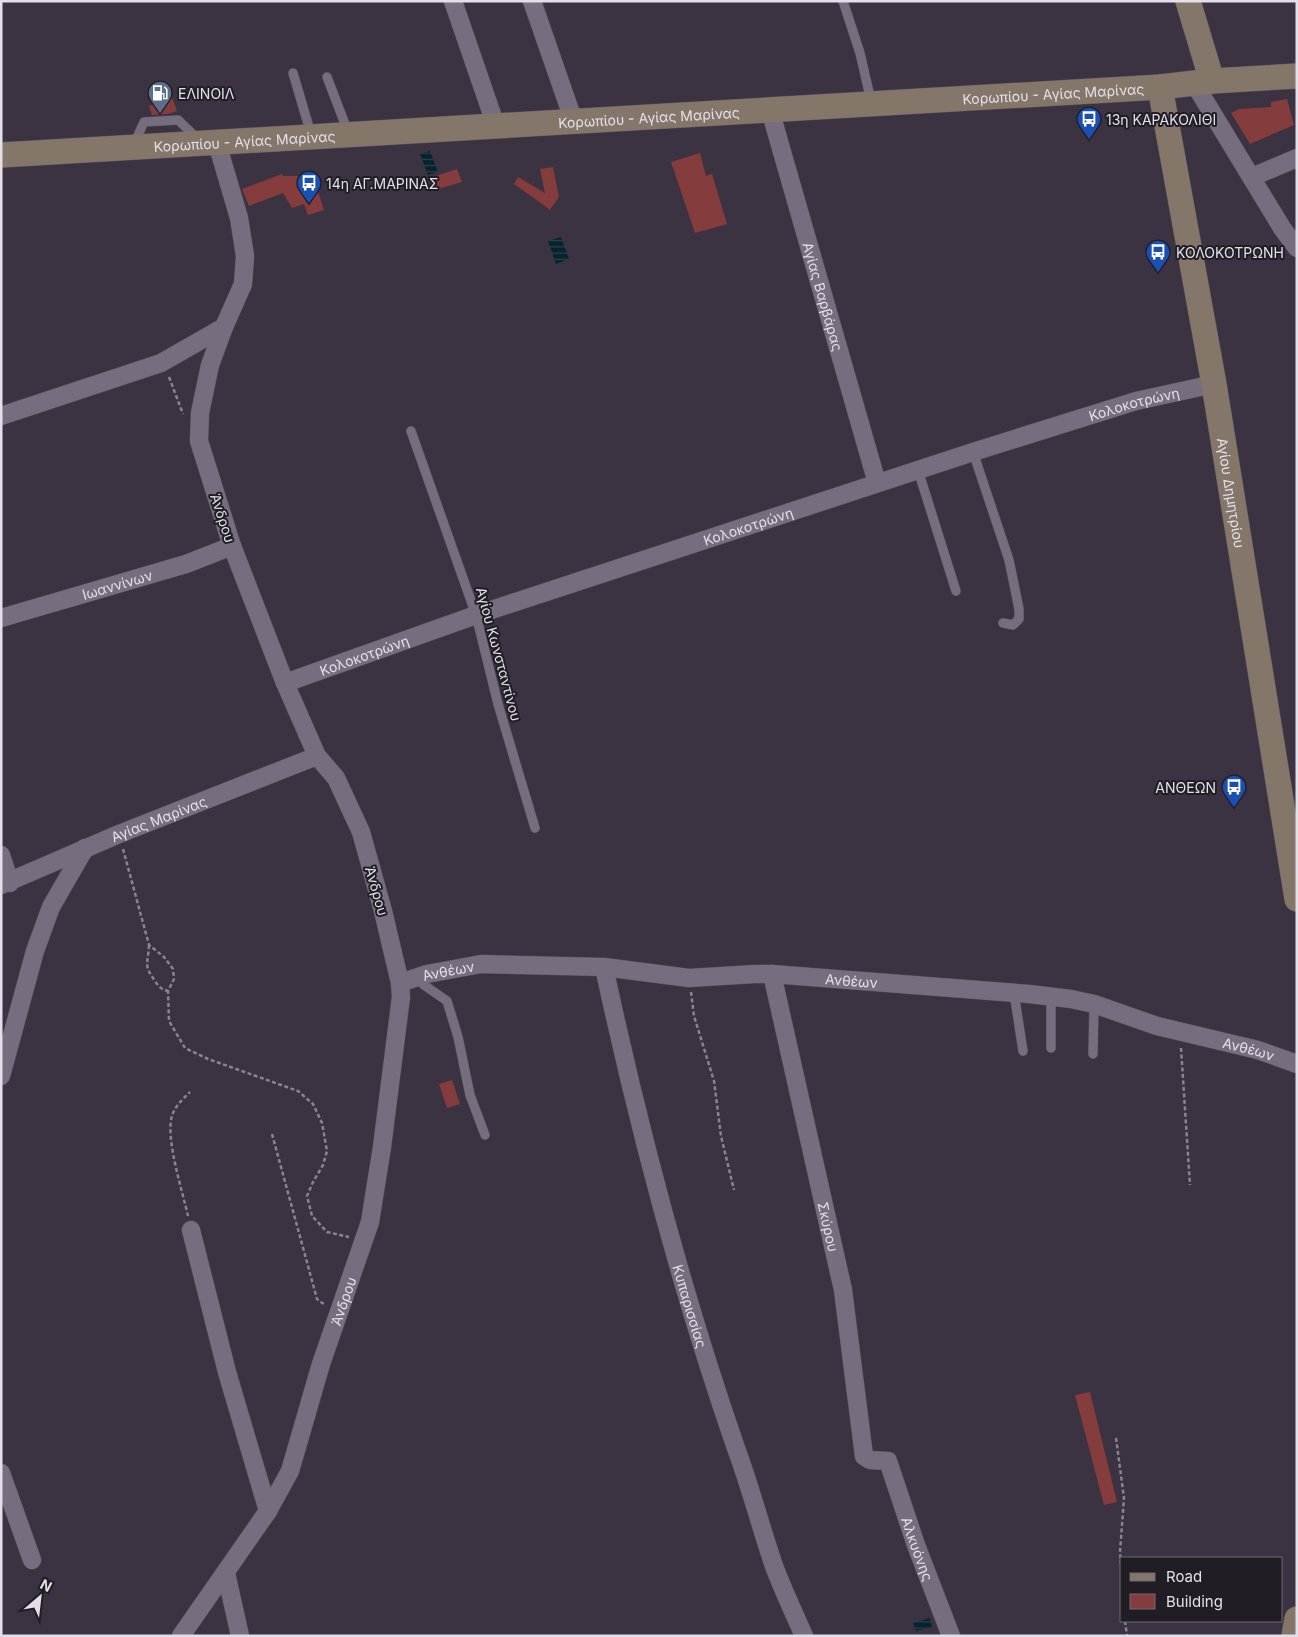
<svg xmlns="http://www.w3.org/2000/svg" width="1298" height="1637" viewBox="0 0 1298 1637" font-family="Inter,sans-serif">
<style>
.water{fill:url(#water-rules)}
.building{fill:#843c3d}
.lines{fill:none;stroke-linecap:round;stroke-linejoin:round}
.lane-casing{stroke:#58525f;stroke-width:10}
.street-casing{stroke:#58525f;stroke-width:19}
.secondary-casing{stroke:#58525f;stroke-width:26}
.path{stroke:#8a8390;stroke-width:2.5;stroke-dasharray:4 2.5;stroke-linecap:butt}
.lane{stroke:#766d7e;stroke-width:9}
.street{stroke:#766d7e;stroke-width:18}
.secondary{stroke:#847669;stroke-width:25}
.labels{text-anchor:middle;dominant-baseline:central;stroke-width:4;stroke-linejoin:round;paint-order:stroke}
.poi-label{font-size:14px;fill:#e4dfe9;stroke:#201d24;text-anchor:start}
.street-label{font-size:14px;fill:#e4dfe9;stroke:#201d24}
</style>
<defs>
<pattern id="water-rules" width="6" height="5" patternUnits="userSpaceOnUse" patternTransform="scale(1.25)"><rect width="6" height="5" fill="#07232f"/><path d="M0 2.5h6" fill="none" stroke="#2b424d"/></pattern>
</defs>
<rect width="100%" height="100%" fill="#3b3342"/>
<!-- water -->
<g class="water">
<path d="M430,151L438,172L428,175L420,154Z"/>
<path d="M561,237L569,259L556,264L548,241Z"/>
<path d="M930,1618L932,1627L916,1631L913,1623Z"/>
</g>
<!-- building -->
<g class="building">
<path d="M172,97L177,111L168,114L152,115L149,106Z"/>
<path d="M1287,99L1294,125L1250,144L1231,113L1239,109L1271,107V102Z"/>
<path d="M700,153L706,176L712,174L727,224L695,233L671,162Z"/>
<path d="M553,167L559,197L549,211V209L514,184L518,177L545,193L540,169Z"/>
<path d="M457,169L462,182L438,189L433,177Z"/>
<path d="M282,174L283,176H313L324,210L308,215L304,204L292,208L283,193L249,206L242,189Z"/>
<path d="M452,1080L460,1104L447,1108L439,1084Z"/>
<path d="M1090,1392L1117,1502L1104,1505L1075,1395Z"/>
</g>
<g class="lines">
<defs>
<g id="lane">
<path d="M843,1L860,53L871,101"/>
<path d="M293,73L311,134"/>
<path d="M327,77L348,132"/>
<path d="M134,144L144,122L178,120L199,140"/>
<path d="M411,431L476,615L498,704L535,828"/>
<path d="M973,452L1009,560L1019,609V619L1013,625L1003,623"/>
<path d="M918,470L956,591"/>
<path d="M418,978L424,985L447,1001L458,1037L470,1095L485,1135"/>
<path d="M1014,993L1023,1051"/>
<path d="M1051,996V1048"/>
<path d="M1093,1054L1094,1004"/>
</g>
<g id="street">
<path d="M453,1L496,126"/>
<path d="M532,1L574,122"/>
<path d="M1194,83L1282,228L1297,248"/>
<path id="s1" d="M770,110L877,483"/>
<path d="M1252,177L1297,158"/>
<path d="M1,416L161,363L224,327"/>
<path id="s2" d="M1,618L186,564L232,546"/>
<path id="s3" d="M285,683L476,615L973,452L1136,401L1214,384"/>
<path d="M1,855L10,883"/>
<path id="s4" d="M1,885L119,834L317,756"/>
<path id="s5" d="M604,967C639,1130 682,1293 737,1451C751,1489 761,1528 774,1566C783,1590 794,1613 804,1636"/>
<path id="s6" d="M772,974L843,1290L864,1456L870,1460L888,1461L916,1545L951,1636"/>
<path id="s7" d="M400,983L427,974L481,964L604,967L689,978L755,974H772L1029,994L1071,999L1094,1004L1157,1026L1258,1050L1297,1064"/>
<path d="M1,1076L35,951L51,907L85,848"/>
<path d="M191,1230L227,1372L268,1511"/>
<path d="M1,1473L32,1560"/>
<path d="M226,1573L240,1636"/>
<path id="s8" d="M181,1636L268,1511L290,1471L321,1364L370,1222L382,1147L401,997L400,983L383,911L361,832L336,778L317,756L285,683L232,546L199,441L200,413L210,365L224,327L243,284L245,256L239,218L217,143"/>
</g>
<g id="secondary">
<path d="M1188,1L1212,81"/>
<path id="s9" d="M1160,87L1214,384L1297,899"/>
<path id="s10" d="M1,155L1160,87L1212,81L1297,76"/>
<path d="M1294,1636L1297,1619"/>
</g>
</defs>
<!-- lane casing -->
<use href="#lane" class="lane-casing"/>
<!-- street casing -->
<use href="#street" class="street-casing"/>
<!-- secondary casing -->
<use href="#secondary" class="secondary-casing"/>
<!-- path -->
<g class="path">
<path d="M169,377L183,414"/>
<path d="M123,849L149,945L164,957L173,969L174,979L168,991L169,1021L185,1048L208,1059L298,1091L313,1104L322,1123L327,1151L323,1165L313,1182L307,1196L312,1216L327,1232L349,1237"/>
<path d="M149,945C148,965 143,964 155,981C159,987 161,989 168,991"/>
<path d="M691,992L694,1016L714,1081L721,1136L734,1190"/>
<path d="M1181,1048L1190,1185"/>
<path d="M272,1134L317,1299L325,1305"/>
<path d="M188,1216C183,1193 165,1138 172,1116C175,1106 183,1099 190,1092"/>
<path d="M1116,1438L1124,1498L1120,1552L1122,1578"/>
<path d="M1125,1621L1127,1636"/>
</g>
<!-- lane -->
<use href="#lane" class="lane"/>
<!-- street -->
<use href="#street" class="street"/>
<!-- secondary -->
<use href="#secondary" class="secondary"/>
</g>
<!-- icons -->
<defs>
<symbol id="fuel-pin" viewBox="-11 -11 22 30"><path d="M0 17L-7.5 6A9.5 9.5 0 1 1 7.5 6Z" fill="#5c6f8a" stroke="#201d24"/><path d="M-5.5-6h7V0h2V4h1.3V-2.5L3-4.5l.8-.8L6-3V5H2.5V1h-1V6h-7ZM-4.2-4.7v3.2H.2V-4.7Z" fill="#fff"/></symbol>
<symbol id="bus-pin" viewBox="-11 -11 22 30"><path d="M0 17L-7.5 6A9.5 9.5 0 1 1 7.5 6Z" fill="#1a4fb4" stroke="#201d24"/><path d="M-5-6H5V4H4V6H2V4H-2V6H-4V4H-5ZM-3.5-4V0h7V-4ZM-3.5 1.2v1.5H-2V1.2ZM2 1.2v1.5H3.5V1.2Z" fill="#fff"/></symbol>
</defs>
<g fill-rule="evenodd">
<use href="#fuel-pin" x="146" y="79" width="28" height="38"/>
<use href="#bus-pin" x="1075" y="105" width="28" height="38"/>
<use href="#bus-pin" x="295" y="169" width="28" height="38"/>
<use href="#bus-pin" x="1144" y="238" width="28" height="38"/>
<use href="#bus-pin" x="1220" y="773" width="28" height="38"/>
</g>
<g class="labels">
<!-- poi labels -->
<g class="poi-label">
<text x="178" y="93">ΕΛΙΝΟΙΛ</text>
<text x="1106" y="119">13η ΚΑΡΑΚΟΛΙΘΙ</text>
<text x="326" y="183">14η ΑΓ.ΜΑΡΙΝΑΣ</text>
<text x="1176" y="252">ΚΟΛΟΚΟΤΡΩΝΗ</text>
<text x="1216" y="787" text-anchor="end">ΑΝΘΕΩΝ</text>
</g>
<!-- street labels -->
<g class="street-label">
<text stroke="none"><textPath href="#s10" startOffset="1054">Κορωπίου - Αγίας Μαρίνας</textPath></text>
<text stroke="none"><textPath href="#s10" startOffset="649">Κορωπίου - Αγίας Μαρίνας</textPath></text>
<text stroke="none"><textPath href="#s10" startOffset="244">Κορωπίου - Αγίας Μαρίνας</textPath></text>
<text stroke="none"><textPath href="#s1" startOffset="194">Αγίας Βαρβάρας</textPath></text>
<text stroke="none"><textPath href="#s3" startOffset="894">Κολοκοτρώνη</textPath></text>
<text stroke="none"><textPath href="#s9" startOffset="412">Αγίου Δημητρίου</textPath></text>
<text transform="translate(223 518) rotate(72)">Άνδρου</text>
<text stroke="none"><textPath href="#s3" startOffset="489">Κολοκοτρώνη</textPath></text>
<text stroke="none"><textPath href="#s2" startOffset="121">Ιωαννίνων</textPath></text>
<text transform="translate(499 654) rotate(75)">Αγίου Κωνσταντίνου</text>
<text stroke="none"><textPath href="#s3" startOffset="84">Κολοκοτρώνη</textPath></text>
<text stroke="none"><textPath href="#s4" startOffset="171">Αγίας Μαρίνας</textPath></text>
<text transform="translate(377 891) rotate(74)">Άνδρου</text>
<text stroke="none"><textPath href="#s7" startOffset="50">Ανθέων</textPath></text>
<text stroke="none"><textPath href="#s7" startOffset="455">Ανθέων</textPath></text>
<text stroke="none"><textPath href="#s7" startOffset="860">Ανθέων</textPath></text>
<text stroke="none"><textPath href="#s6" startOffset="259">Σκύρου</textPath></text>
<text stroke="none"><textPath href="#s8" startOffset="376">Άνδρου</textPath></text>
<text stroke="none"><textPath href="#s5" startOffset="350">Κυπαρισσίας</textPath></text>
<text stroke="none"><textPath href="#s6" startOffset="609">Αλκυόνης</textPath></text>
</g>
</g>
<!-- border -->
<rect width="1298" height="1637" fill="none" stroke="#e4dfe9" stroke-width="5"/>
<!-- legend -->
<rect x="1120" y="1557" width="162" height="65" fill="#201d24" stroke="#6e6b73"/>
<rect x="1130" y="1573" width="25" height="8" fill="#847669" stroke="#6e6b73"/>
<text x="1166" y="1582" font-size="15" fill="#e4dfe9">Road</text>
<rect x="1130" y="1594" width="25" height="15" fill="#843c3d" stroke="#6e6b73"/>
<text x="1166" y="1607" font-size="15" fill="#e4dfe9">Building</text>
<!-- north arrow -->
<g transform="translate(40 1597) rotate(28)" stroke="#201d24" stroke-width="4" paint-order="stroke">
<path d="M0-4L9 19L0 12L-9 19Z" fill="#e4dfe9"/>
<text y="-8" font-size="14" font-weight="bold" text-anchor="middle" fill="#e4dfe9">N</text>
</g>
</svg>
